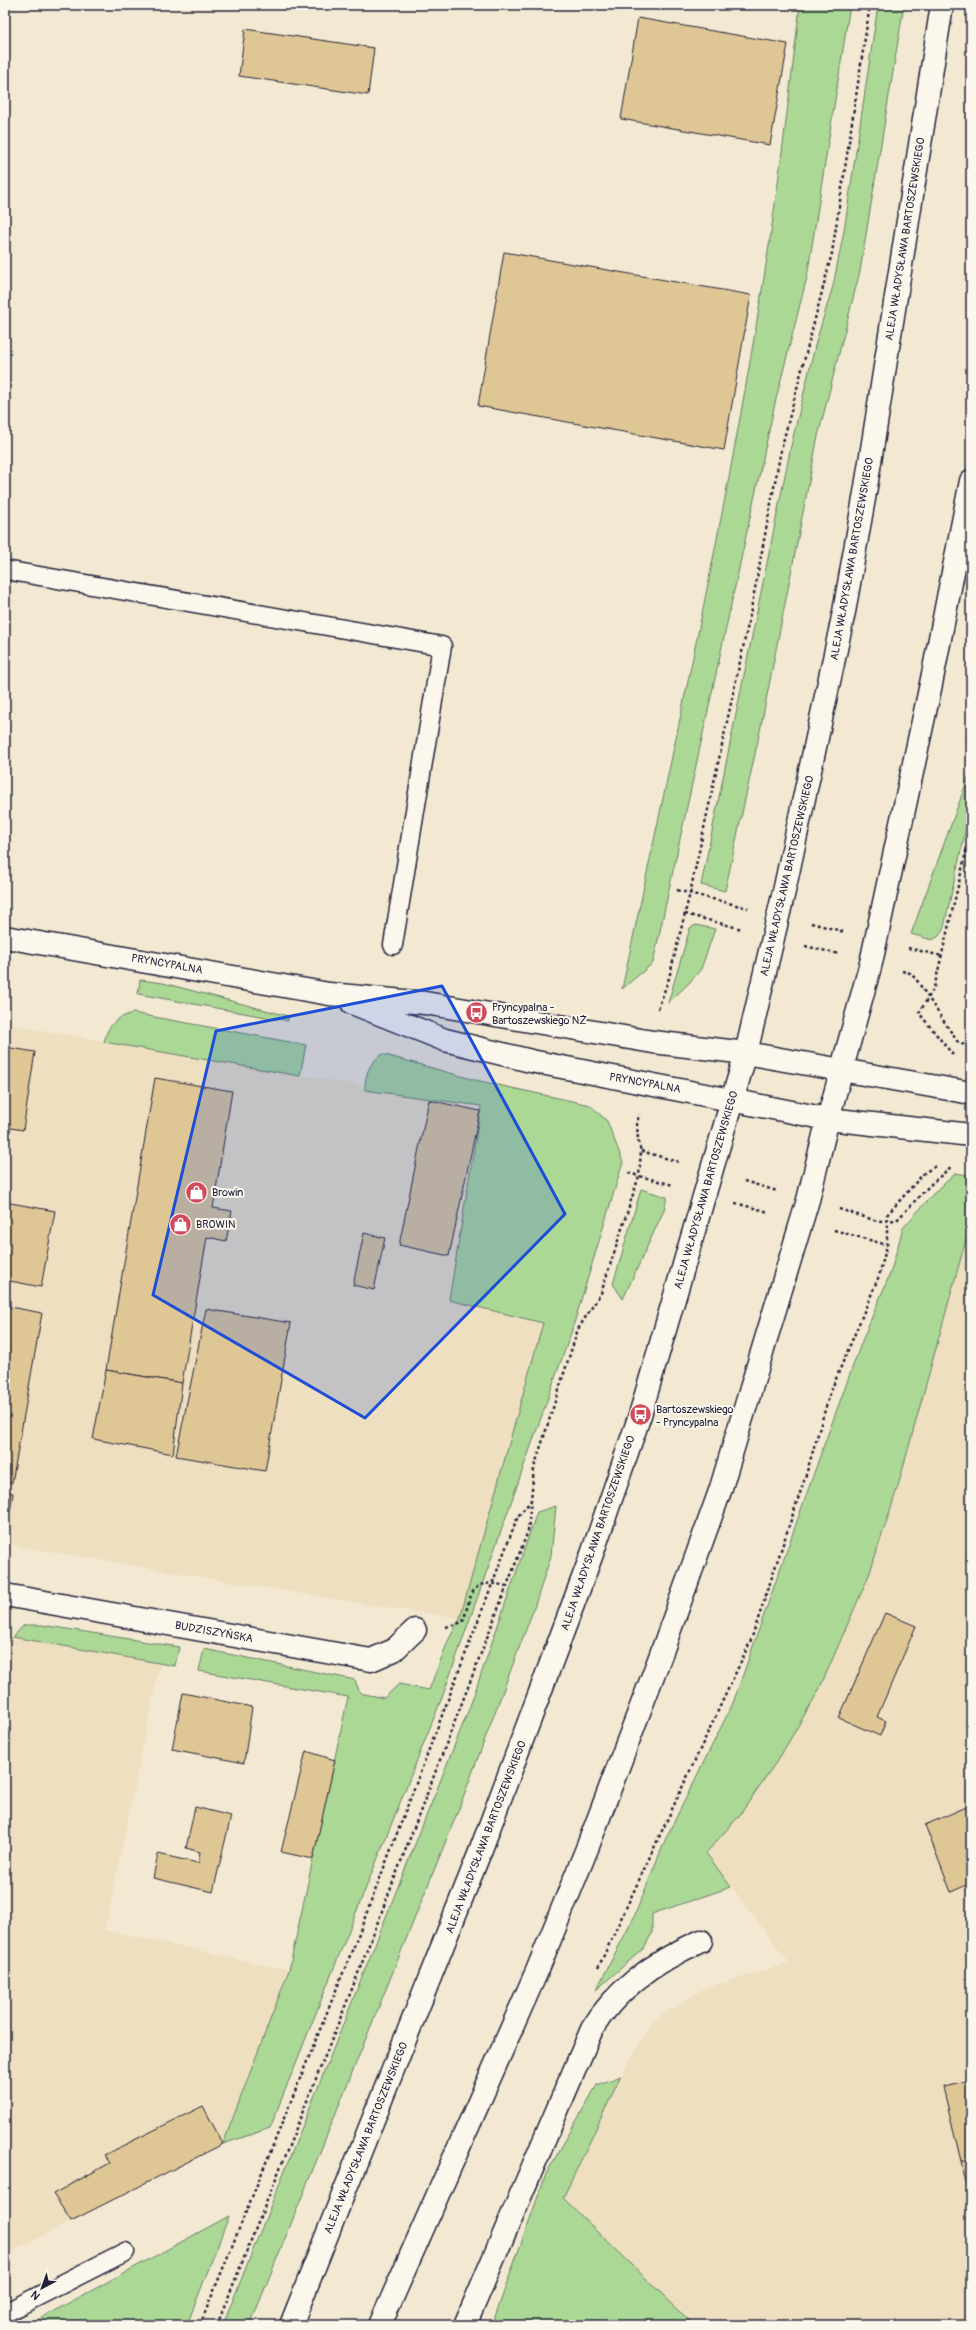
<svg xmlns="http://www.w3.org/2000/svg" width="976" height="2330" viewBox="0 0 976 2330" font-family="Pangolin,sans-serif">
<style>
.built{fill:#eddfc0}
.green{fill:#acd896;stroke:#677d68}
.building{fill:#dfc795;stroke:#22223b}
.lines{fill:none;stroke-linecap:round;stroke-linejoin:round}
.service-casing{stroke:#22223b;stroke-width:21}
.minor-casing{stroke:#22223b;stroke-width:25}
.tertiary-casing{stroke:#22223b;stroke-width:25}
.primary-casing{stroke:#22223b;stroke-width:25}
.path{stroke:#22223b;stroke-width:2.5;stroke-dasharray:3 3;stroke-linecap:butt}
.service{stroke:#fbf7ec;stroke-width:18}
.minor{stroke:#fbf7ec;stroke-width:22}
.tertiary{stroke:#fbf7ec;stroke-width:22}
.primary{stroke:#fbf7ec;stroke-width:22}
.marked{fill:#1d4ed8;fill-opacity:0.2;stroke:#1d4ed8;stroke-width:3;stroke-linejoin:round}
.labels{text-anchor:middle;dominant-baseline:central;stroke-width:4;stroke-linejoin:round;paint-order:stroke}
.street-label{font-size:11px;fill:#22223b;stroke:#fbf7ec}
.poi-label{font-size:11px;fill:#22223b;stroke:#fbf7ec;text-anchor:start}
</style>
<rect width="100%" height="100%" fill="#f3e9d2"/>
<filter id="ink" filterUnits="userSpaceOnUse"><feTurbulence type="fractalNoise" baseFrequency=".025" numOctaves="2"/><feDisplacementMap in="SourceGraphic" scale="8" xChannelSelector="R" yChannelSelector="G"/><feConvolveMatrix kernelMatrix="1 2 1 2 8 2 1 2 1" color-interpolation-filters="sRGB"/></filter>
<g filter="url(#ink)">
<!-- built -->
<g class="built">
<path d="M5,1024L481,1106L449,1300L543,1323L460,1618L368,1605L5,1544Z"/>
<path d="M971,1221V2325H694L563,2198L621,2076L649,2026L660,2016L705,1988L789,1963L706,1853L739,1816L781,1755L819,1690L869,1575L898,1486Z"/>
<path d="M5,1635L160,1664L105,1930L289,1970L223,2144L5,2255Z"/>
</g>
<!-- green -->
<g class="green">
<path d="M800,5H850L807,277L775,403L653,963L622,989C672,755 725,521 763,284C778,191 789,98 800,5Z"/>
<path d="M878,5H904L860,271L818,436L760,731L725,891L701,885L791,446L816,342L833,286L844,231Z"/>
<path d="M971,770V806L944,927L939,936L932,940L911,934Z"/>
<path d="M696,925L715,929L701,969L690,982L668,1003L690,928Z"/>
<path d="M140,980L163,983L288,1016V1021L138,994Z"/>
<path d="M133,1013L306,1045L300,1076L104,1042C108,1024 116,1018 133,1013Z"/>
<path d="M382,1054L475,1080L590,1105L607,1121L623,1162L572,1330L443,1695L270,2128L223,2144L289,1970L348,1697L199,1671L204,1649L355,1680L360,1693L384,1698L399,1684L429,1690L448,1641L460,1618L543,1323L449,1300L481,1106L365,1090C365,1073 369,1064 382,1054Z"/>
<path d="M956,1173L971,1176V1221L898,1486L869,1575L819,1690L781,1755L739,1816L706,1853L731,1887L652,1914V1933L644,1948L596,1990L634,1917L666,1838L733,1703L820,1456L862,1341L891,1271L903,1228L934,1193Z"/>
<path d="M641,1189L667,1197L664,1210L623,1299L613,1284Z"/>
<path d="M556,1506L551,1556L534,1608L458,1811L250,2325H223L469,1709L537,1512Z"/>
<path d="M24,1625H42L179,1647L175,1666L13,1637Z"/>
<path d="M621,2076L563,2198L694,2325H492L546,2174L597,2085Z"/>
<path d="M229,2216L187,2325H28Z"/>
</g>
<!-- building -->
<g class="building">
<path d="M638,18L788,44L770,145L621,119Z"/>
<path d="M245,29L374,48L368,95L239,76Z"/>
<path d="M504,252L751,295L724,450L478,406Z"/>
<path d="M5,1047L35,1052L23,1130L5,1127Z"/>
<path d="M155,1078L232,1091L213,1208L232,1211L226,1241L207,1237L182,1383L106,1370Z"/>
<path d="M429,1100L480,1111L449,1256L399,1245Z"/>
<path d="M5,1202L55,1211L41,1287L5,1280Z"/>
<path d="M364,1233L385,1238L374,1290L353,1285Z"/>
<path d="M5,1306L42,1313L12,1483L5,1482Z"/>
<path d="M206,1309L291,1323L265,1471L176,1456Z"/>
<path d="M106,1370L182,1383L173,1454L93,1439Z"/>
<path d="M5,1491L13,1493L5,1542Z"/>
<path d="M885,1613L916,1626L877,1717L886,1721L880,1736L839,1718Z"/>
<path d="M183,1693L252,1707L244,1763L172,1749Z"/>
<path d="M306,1751L335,1760L313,1859L281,1852Z"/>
<path d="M971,1805V1883L951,1892L925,1825Z"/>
<path d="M195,1807L231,1816L213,1892L153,1878L158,1854L198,1863L200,1852L186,1848Z"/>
<path d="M971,2081V2159L961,2161L943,2087Z"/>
<path d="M203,2106L223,2144L71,2221L53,2194L110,2163L104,2155Z"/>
<path d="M971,2159V2203L961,2161Z"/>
</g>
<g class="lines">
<defs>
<g id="service">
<path d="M5,570L442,646L393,945"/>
<path d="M5,2313L125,2252"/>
</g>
<g id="minor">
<path d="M5,1595L371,1660L394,1650L415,1630"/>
<path d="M465,2325L592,2029C616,1989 658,1960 701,1941"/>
</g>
<g id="tertiary">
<path d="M5,937L329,994L425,1003L653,1042L746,1053L971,1093"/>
<path d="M352,1003L445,1040L531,1061L828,1119L971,1135"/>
</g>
<g id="primary">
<path d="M291,2325L480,1852L592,1554L640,1415L746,1053L785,887L844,612L866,487L942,5"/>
<path d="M380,2325L537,1971L588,1846L660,1657L720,1491L808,1200L828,1119L871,963L931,684L971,481"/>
</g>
</defs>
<!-- service casing -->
<use href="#service" class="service-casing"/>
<!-- minor casing -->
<use href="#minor" class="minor-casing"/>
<!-- tertiary casing -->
<use href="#tertiary" class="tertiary-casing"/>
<!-- primary casing -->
<use href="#primary" class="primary-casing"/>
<!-- path -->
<g class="path">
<path d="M677,890L748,908"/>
<path d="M685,914L742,929"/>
<path d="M811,923L845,932"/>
<path d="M805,946L839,954"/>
<path d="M908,948L942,956"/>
<path d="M902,971L910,973L916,979L957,1041L971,1049"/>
<path d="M658,1009L669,978L690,893L749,620L781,450L832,253L870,5"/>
<path d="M953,1055L919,1013L934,988L971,831"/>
<path d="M641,1151L679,1162"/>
<path d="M628,1173L673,1185"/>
<path d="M744,1181L777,1191"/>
<path d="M735,1203L769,1212"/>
<path d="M839,1209L877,1221L897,1220L930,1185L952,1166"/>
<path d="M834,1230L887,1245"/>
<path d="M446,1627L463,1622C472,1593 470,1577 506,1586"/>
<path d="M598,1968L751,1640L805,1478L830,1393L879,1276L887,1245V1215L924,1173L937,1165"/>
<path d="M200,2325L356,1941L518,1516L531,1501"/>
<path d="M217,2325L352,1989L528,1531L534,1468L578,1329L601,1293L639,1176L641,1151L638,1140L637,1124L639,1114"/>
</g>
<!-- service -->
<use href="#service" class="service"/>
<!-- minor -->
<use href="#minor" class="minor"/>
<!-- tertiary -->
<use href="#tertiary" class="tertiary"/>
<!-- primary -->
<use href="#primary" class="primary"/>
</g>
</g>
<!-- marked area -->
<path class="marked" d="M442,986L565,1214L365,1418L153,1295L216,1031Z"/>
<!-- icons -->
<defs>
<symbol id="bus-disc" viewBox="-11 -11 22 22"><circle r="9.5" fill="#d1495b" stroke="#fbf7ec"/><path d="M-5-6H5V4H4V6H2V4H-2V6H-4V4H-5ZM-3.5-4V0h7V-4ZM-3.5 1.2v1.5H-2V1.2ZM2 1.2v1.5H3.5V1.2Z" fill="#fff"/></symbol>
<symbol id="shop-disc" viewBox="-11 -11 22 22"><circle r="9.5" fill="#d1495b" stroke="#fbf7ec"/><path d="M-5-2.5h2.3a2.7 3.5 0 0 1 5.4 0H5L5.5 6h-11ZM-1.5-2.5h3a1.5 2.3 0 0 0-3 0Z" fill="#fff"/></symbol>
</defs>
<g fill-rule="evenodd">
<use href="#bus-disc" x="464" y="1000" width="25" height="25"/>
<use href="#shop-disc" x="184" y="1180" width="25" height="25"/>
<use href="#shop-disc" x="168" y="1212" width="25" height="25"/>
<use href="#bus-disc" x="628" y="1402" width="25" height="25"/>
</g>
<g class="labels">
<!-- street labels -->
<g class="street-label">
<text transform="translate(905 239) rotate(-81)">ALEJA WŁADYSŁAWA BARTOSZEWSKIEGO</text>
<text transform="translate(852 559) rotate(-80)">ALEJA WŁADYSŁAWA BARTOSZEWSKIEGO</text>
<text transform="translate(787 876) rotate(-77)">ALEJA WŁADYSŁAWA BARTOSZEWSKIEGO</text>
<text transform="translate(167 964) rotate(10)">PRYNCYPALNA</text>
<text transform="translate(645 1083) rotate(10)">PRYNCYPALNA</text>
<text transform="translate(706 1190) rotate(-74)">ALEJA WŁADYSŁAWA BARTOSZEWSKIEGO</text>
<text transform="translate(598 1533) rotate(-71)">ALEJA WŁADYSŁAWA BARTOSZEWSKIEGO</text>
<text transform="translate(214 1632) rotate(10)">BUDZISZYŃSKA</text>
<text transform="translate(486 1837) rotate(-69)">ALEJA WŁADYSŁAWA BARTOSZEWSKIEGO</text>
<text transform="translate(366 2138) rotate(-68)">ALEJA WŁADYSŁAWA BARTOSZEWSKIEGO</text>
</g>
<!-- poi labels -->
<g class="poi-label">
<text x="492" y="1007">Pryncypalna -<tspan x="492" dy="13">Bartoszewskiego NŻ</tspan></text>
<text x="212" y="1192">Browin</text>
<text x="196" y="1224">BROWIN</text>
<text x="656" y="1409">Bartoszewskiego<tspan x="656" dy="13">- Pryncypalna</tspan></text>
</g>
</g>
<!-- margin -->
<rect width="976" height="2330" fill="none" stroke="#fbf7ec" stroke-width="20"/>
<rect x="10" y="10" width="956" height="2310" fill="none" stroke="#22223b" stroke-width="1.5" filter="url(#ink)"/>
<!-- north arrow -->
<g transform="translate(42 2288) rotate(221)" stroke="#fbf7ec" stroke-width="3" paint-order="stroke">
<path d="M0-3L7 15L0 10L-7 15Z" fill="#22223b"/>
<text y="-6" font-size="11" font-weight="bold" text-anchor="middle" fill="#22223b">N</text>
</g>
</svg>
